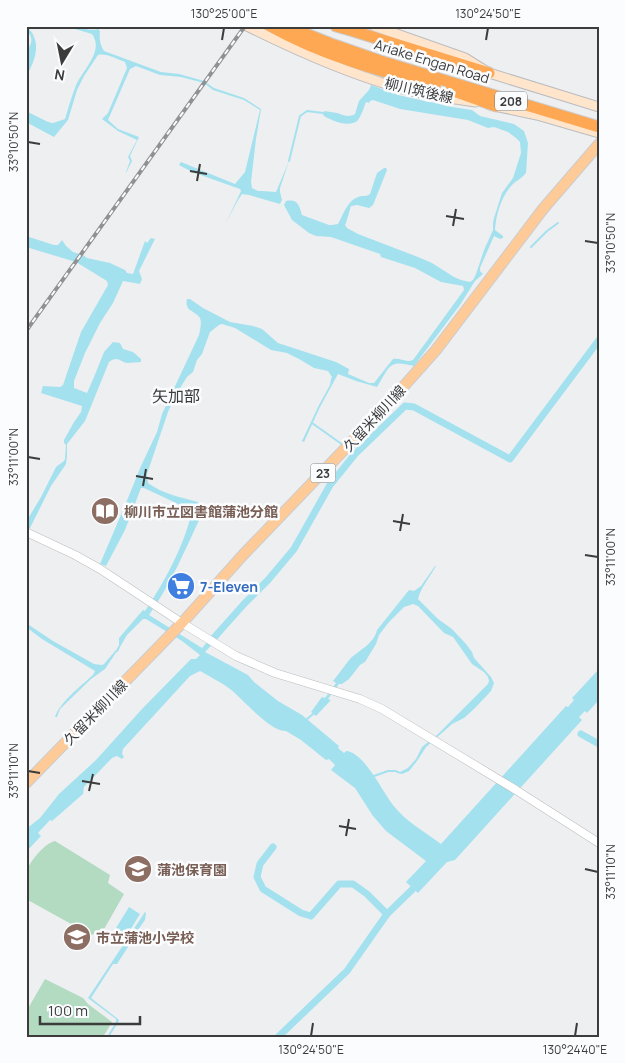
<svg xmlns="http://www.w3.org/2000/svg" width="625" height="1063" viewBox="0 0 625 1063" font-family="Manrope,'Noto Sans JP',sans-serif">
<style>
.green{fill:#b2dbc1}
.water{fill:#a4e1ef}
.lines{fill:none;stroke-linecap:round;stroke-linejoin:round}
.stream{stroke:#a4e1ef;stroke-width:2}
.canal{stroke:#a4e1ef;stroke-width:7}
.tertiary-casing{stroke:#bcbdbf;stroke-width:9}
.secondary-casing{stroke:#bcbdbf;stroke-width:11}
.primary-casing{stroke:#cccccd;stroke-width:12}
.motorway-casing{stroke:#cccccd;stroke-width:13}
.tertiary{stroke:#fff;stroke-width:8}
.secondary{stroke:#ffe5cb;stroke-width:9}
.primary{stroke:#fecb98;stroke-width:10}
.motorway{stroke:#fea853;stroke-width:11}
.rail-casing{stroke:#919193;stroke-width:4}
.rail{stroke:#fbfcfe;stroke-width:2;stroke-dasharray:5.5;stroke-linecap:butt}
.ticks{fill:none;stroke:#3c3c3d;stroke-width:2}
.labels{text-anchor:middle;dominant-baseline:central;stroke-width:5;stroke-linejoin:round;paint-order:stroke}
.shield{fill:#fbfcfe;stroke:#757677;stroke-width:1}
.shield-label{font-size:12px;font-weight:bold;fill:#3c3c3d}
.street-label{font-size:14px;fill:#3c3c3d;stroke:#fbfcfe}
.education-label{font-size:14px;font-weight:bold;fill:#785e54;stroke:#fbfcfe;text-anchor:start}
.shop-label{font-size:14px;font-weight:bold;fill:#366cbe;stroke:#fbfcfe;text-anchor:start}
.quarter-label{font-size:16px;fill:#3c3c3d;stroke:#fbfcfe}
.neatline{fill:none;stroke:#3c3c3d;stroke-width:2}
.ticks-label{font-size:12px;text-anchor:middle;fill:#3c3c3d}
</style>
<rect width="100%" height="100%" fill="#eeeff1"/>
<!-- green -->
<g class="green">
<path d="M55,841L110,875L108,883L124,894L103,931L91,935L26,899C26,891 24,876 27,870C31,860 45,843 55,841Z"/>
<path d="M45,979L83,998L88,1004L112,1022L103,1037H26V1012Z"/>
</g>
<!-- water -->
<g class="water">
<path d="M27,26C29,29 33,33 34,37C40,51 32,65 26,78C26,71 25,63 26,57C28,45 37,41 26,30Z"/>
<path d="M71,26C80,26 89,32 98,29L100,31C99,38 100,45 104,51L161,72L179,74L204,81L214,88L244,98L261,109L256,139L251,182L252,188L258,191H262L276,192L289,161L280,188V192L282,200L280,204L249,195L242,194L238,200L226,223L241,191L240,189L192,172L179,165L181,162L235,184L245,172L260,110L244,100L213,90L204,83L181,77L160,75L136,66L130,69L108,120L118,129L139,137L130,156L132,161L126,173V172L130,161L128,157L137,140L118,131L102,119L108,113L127,68L125,62C116,59 107,53 98,55L84,76L77,90L68,120L54,137L26,122V108L28,112L48,122L53,123L65,119C68,109 71,98 75,88C81,71 105,52 92,34L75,29Z"/>
<path d="M371,85L398,95L429,102L437,103L446,106L472,110L480,116L514,124L524,131L528,143L526,173C523,177 518,180 514,183C502,194 496,214 495,230L503,236V238L500,239L494,236L480,268V271L483,274L475,281L460,305L414,366C388,359 390,366 377,387L356,381L338,374L320,407L304,442L302,441L319,405L330,385L331,379L332,377L328,371L314,368L299,359L287,353L271,350L235,328L222,324L219,325L210,332L202,354L197,360L193,372L187,377L175,396L168,412L147,474L148,483C163,494 180,497 198,502L202,508L201,516C185,550 171,584 149,615L202,648L215,633L220,636L205,652L248,675L254,682L278,701L302,715L339,746L338,748L344,753L346,751C364,752 382,791 393,805C405,821 425,832 441,844L566,706L568,707L574,700L572,698L599,669V700L587,713L585,711L579,717L582,720L455,860L447,862L418,893L406,882L426,861L386,831L373,816L355,788L331,770L335,765L329,759L326,760L301,740L286,731C270,732 243,699 230,689C221,682 210,677 200,671L190,676L123,749L122,754L124,757L122,759L117,756L112,758L84,787L83,794L52,821L50,820L38,833L41,836L26,852V829L40,818L59,794L96,760L142,709L191,659H196L200,655L182,641L146,619H143L127,635L120,647H119V638L143,610L145,611C165,581 183,548 192,512L191,510L144,488H141L125,530L106,566L100,564L126,503L141,466L157,432L162,414L199,335C200,330 202,323 200,318C195,310 184,312 187,299H190L203,308L230,322L253,326L262,329L278,343L336,362L349,369L348,374L369,383H374L393,359C401,358 406,363 413,360L464,290L463,286L441,282L415,268L381,257L380,254L331,237L316,236L309,233L292,220L284,205L286,201C298,199 299,205 302,215L329,225H332L338,224C343,215 348,200 358,197C363,195 366,197 370,194L377,173L384,168H386L387,170L373,205L369,208L357,205L351,206L346,223L345,225L347,228L358,234L418,257L432,263L454,277L461,280L470,282L473,280L476,274L484,250L493,230V223L494,218L502,193L513,178L521,153L520,142L516,138L508,132L494,127L488,128L468,120L400,109L373,100L370,101L369,103L366,102C364,107 361,117 357,121C349,128 329,120 323,115L324,111C328,112 333,112 337,113C344,115 348,118 355,114L359,101L369,90Z"/>
<path d="M26,236L54,245H58L62,240L66,246L73,252L83,255L87,258L110,263L125,270L127,273L133,274L145,241L147,243L151,238L155,239L139,271L142,279L140,284L123,281L113,303L100,323L85,353L74,381V388L87,393L94,377L104,352L113,342L120,343L123,349L133,352L141,359V362C137,362 132,363 128,363C120,362 117,355 109,362L85,421L67,444V456L66,464L51,486L30,528L26,533V522L41,497L56,467L64,461L65,459L66,445L64,443V440L74,422L81,412L82,406L41,393L43,386L60,387L63,385L81,332L108,285L107,281L76,262L26,247Z"/>
<path d="M435,566H436C430,577 421,587 418,599L438,619L452,629L466,644L472,652L474,658L491,677L494,683L491,691L475,708L464,718L452,724L426,747L417,761L409,771L402,774L397,773L395,771L396,770L400,772L408,768L416,759L422,747L438,734L488,684L489,681L488,677L484,672L472,664L453,637L444,633L418,606L413,604L404,607L389,622L379,635L376,644L365,662L360,665L349,679L342,684H339L328,699L331,700L316,716L311,712L322,697L325,698L336,683L333,681C339,674 344,666 350,659C359,650 374,644 377,630L409,590L414,591L421,586Z"/>
<path d="M26,623L53,641L94,664L102,665L104,664L116,650L117,651L105,669L91,679L60,709L57,717H55C60,702 81,686 93,675L95,671L42,639L26,627Z"/>
<path d="M129,907L140,914L127,935L116,928Z"/>
<path d="M145,912L146,913L145,920L128,944V947L117,964H113L91,998L118,1019L119,1021L109,1037H107L116,1022V1019L88,998Z"/>
</g>
<g class="lines">
<!-- stream -->
<g class="stream">
<path d="M289,161L300,116L307,111L323,113"/>
<path d="M531,247L547,231L558,223"/>
<path d="M312,423L343,445"/>
<path d="M349,449L355,454"/>
<path d="M117,651L119,647"/>
<path d="M307,719L313,714"/>
<path d="M374,776L388,771H395"/>
</g>
<!-- canal -->
<g class="canal">
<path d="M211,641L244,604L268,580L294,549L330,485L355,454L405,406L414,407L510,459L599,340"/>
<path d="M581,734L599,744"/>
<path d="M273,847L260,864L257,877L263,889L301,913L311,916L339,884H353L367,894L387,914"/>
<path d="M278,1037L347,971L387,914L419,883"/>
</g>
<defs>
<path id="tertiary" d="M26,532L75,555L100,569L182,623L236,656L275,673L360,699L382,709L516,790L599,843"/>
<g id="secondary">
<path d="M247,26C295,50 344,72 396,87C422,95 449,98 475,102"/>
<path d="M374,26L465,58L489,73L599,107"/>
<path d="M490,105L537,115L599,133"/>
</g>
<path id="primary" d="M26,783L182,623L243,555L387,405L436,350L543,209L599,144"/>
<g id="motorway">
<path d="M270,26C321,55 379,71 435,85"/>
<path d="M286,26L334,45L380,61L599,127"/>
<path d="M336,26L350,30L489,73"/>
<path d="M451,90L496,106"/>
</g>
</defs>
<!-- tertiary casing -->
<use href="#tertiary" class="tertiary-casing"/>
<!-- secondary casing -->
<use href="#secondary" class="secondary-casing"/>
<!-- primary casing -->
<use href="#primary" class="primary-casing"/>
<!-- motorway casing -->
<use href="#motorway" class="motorway-casing"/>
<!-- tertiary -->
<use href="#tertiary" class="tertiary"/>
<!-- secondary -->
<use href="#secondary" class="secondary"/>
<!-- primary -->
<use href="#primary" class="primary"/>
<!-- motorway -->
<use href="#motorway" class="motorway"/>
<defs>
<path id="rail" d="M26,331L245,26"/>
</defs>
<!-- rail casing -->
<use href="#rail" class="rail-casing"/>
<!-- rail -->
<use href="#rail" class="rail"/>
</g>
<!-- ticks -->
<path class="ticks" d="M222,40L224,28M486,40L488,28M28,142L40,144M190,171L207,174M197,181L200,164M446,216L464,219M453,226L456,209M585,241L598,243M28,457L40,459M136,476L153,479M143,486L146,469M393,521L410,524M400,531L403,514M585,555L598,557M28,771L40,773M82,781L100,784M89,791L93,774M339,826L356,829M346,836L349,819M585,869L598,872M311,1036L313,1023M575,1036L577,1023"/>
<!-- icons -->
<defs>
<symbol id="library-disc" viewBox="-11 -11 22 22"><circle r="9.5" fill="#8d6e63" stroke="#fbfcfe"/><path d="M-6-4Q-3-5.5-.7-3.5V5Q-3 3-6 4ZM6-4Q3-5.5 .7-3.5V5Q3 3 6 4Z" fill="#fff"/></symbol>
<symbol id="supermarket-disc" viewBox="-11 -11 22 22"><circle r="9.5" fill="#3f7fe0" stroke="#fbfcfe"/><path d="M-6-5.5h2.5l.6 2H6L4.5 2H-2.5L-4.4-4H-6ZM-1.5 3.2a1.3 1.3 0 1 0 .1 0ZM3 3.2a1.3 1.3 0 1 0 .1 0Z" fill="#fff"/></symbol>
<symbol id="school-disc" viewBox="-11 -11 22 22"><circle r="9.5" fill="#8d6e63" stroke="#fbfcfe"/><path d="M0-5L7-2L0 1L-7-2ZM-4 1L0 2.5L4 1V4Q0 6-4 4Z" fill="#fff"/></symbol>
</defs>
<g fill-rule="evenodd">
<use href="#library-disc" x="89" y="495" width="32" height="32"/>
<use href="#supermarket-disc" x="165" y="570" width="32" height="32"/>
<use href="#school-disc" x="122" y="853" width="32" height="32"/>
<use href="#school-disc" x="61" y="921" width="32" height="32"/>
</g>
<g class="labels">
<!-- shield labels -->
<g class="shield">
<rect x="495" y="91.5" width="32" height="19" rx="4"/>
<rect x="310.5" y="463.5" width="25" height="19" rx="4"/>
</g>
<g class="shield-label">
<text x="511" y="101">208</text>
<text x="323" y="473">23</text>
</g>
<!-- street labels -->
<g class="street-label">
<text transform="translate(432 61) rotate(17)">Ariake Engan Road</text>
<text transform="translate(419 90) rotate(13)">柳川筑後線</text>
<text transform="translate(374 418) rotate(-47)">久留米柳川線</text>
<text transform="translate(95 712) rotate(-46)">久留米柳川線</text>
</g>
<!-- education labels -->
<g class="education-label">
<text x="124" y="511">柳川市立図書館蒲池分館</text>
<text x="157" y="869">蒲池保育園</text>
<text x="96" y="937">市立蒲池小学校</text>
</g>
<!-- shop labels -->
<g class="shop-label">
<text x="200" y="586">7-Eleven</text>
</g>
<!-- quarter labels -->
<g class="quarter-label">
<text x="176" y="396">矢加部</text>
</g>
</g>
<!-- border -->
<rect width="625" height="1063" fill="none" stroke="#fbfcfe" stroke-width="55"/>
<!-- north arrow -->
<g transform="translate(62 62) rotate(190)" stroke="#fbfcfe" stroke-width="4" paint-order="stroke">
<path d="M0-4L9 19L0 12L-9 19Z" fill="#3c3c3d"/>
<text y="-8" font-size="14" font-weight="bold" text-anchor="middle" fill="#3c3c3d">N</text>
</g>
<!-- scale -->
<path d="M40 1016v8h100v-8" fill="none" stroke="#3c3c3d" stroke-width="2.5"/>
<text x="48" y="1016" font-size="15" fill="#3c3c3d" stroke="#fbfcfe" stroke-width="4" paint-order="stroke">100 m</text>
<rect x="28" y="28" width="570" height="1008" class="neatline"/>
<g class="ticks-label">
<text x="224" y="18">130°25'00"E</text>
<text x="488" y="18">130°24'50"E</text>
<text transform="translate(14 142) rotate(-90)" y="4">33°10'50"N</text>
<text transform="translate(611 243) rotate(-90)" y="4">33°10'50"N</text>
<text transform="translate(14 457) rotate(-90)" y="4">33°11'00"N</text>
<text transform="translate(611 557) rotate(-90)" y="4">33°11'00"N</text>
<text transform="translate(14 771) rotate(-90)" y="4">33°11'10"N</text>
<text transform="translate(611 872) rotate(-90)" y="4">33°11'10"N</text>
<text x="311" y="1054">130°24'50"E</text>
<text x="575" y="1054">130°24'40"E</text>
</g>
</svg>
